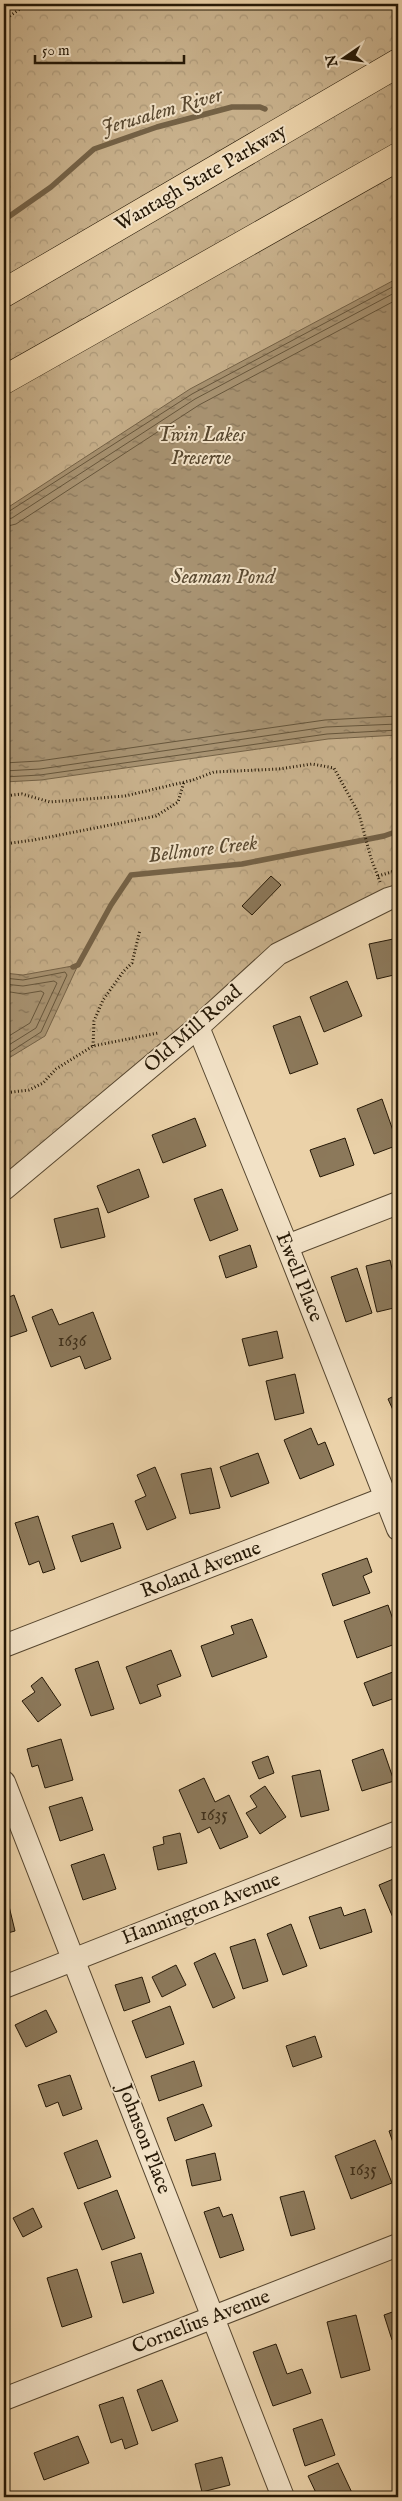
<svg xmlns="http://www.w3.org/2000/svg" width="402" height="2501" viewBox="0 0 402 2501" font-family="'IM FELL English',serif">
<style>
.forest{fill:url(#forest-crowns);stroke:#77654a}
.water{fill:url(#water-ripples);stroke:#746247}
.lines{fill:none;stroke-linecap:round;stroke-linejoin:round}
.shore{stroke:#66563c;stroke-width:1}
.stream{stroke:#746247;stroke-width:5.5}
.building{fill:#8c795b;stroke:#251806}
.minor-casing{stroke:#56462f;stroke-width:24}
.highway-casing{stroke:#251806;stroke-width:29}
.path{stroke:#251806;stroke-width:3;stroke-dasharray:1 2.5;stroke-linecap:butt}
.minor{stroke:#f2e2c7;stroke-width:22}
.highway{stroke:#ebd2a9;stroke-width:28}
.labels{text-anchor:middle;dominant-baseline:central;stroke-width:4;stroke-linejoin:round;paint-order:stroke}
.number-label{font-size:18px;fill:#3f301b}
.street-label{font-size:20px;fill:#251806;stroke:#f2e2c7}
.park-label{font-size:20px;font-style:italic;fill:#56462e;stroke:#f2e2c7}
.water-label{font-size:21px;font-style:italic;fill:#594931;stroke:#f2e2c7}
</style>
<defs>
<pattern id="forest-crowns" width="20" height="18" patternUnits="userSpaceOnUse" patternTransform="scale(1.25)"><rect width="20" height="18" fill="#c9b28d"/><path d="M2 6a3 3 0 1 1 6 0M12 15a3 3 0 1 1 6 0" fill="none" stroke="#ac9878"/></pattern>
<pattern id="water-ripples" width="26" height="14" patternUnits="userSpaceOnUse" patternTransform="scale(1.25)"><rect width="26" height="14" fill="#a89372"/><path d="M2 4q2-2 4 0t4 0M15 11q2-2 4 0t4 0" fill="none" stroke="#89775c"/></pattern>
</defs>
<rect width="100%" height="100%" fill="#ebd2a9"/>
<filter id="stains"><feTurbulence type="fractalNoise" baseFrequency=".004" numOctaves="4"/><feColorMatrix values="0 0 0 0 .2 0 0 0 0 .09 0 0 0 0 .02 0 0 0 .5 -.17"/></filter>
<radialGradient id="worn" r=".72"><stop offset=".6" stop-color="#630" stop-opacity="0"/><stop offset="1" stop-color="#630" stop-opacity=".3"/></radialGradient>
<!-- forest -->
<path class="forest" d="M4,4H398V890L302,933L4,1177Z"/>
<!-- water -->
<g class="water">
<path d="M398,278V735L328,739L41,780L4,782V510L190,389Z"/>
<path d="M78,965L45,1036L4,1061V973L23,975Z"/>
</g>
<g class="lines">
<!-- shore -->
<g class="shore">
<path d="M4,513L8,512L192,394L398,284"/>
<path d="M4,520L12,518L195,399L398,291"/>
<path d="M4,527L16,524L199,405L398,299"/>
<path d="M4,763L39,761L325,720L398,716"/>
<path d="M4,771L40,769L326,727L398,724"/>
<path d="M4,777L40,775L327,734L398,730"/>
<path d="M4,978L23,980L65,972L67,975L41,1032L4,1056"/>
<path d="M4,984L23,986L54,981L57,983L36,1028L4,1048"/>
<path d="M4,991L23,994L41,991L44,993L30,1023L4,1039"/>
</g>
<!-- stream -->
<g class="stream">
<path d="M4,220L51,187L94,149L157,127L232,107H260L265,109"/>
<path d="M73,967L78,965L111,905L131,875L242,864L384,836L398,831"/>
</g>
</g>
<!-- building -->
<g class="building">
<path d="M271,876L281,885L252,915L242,906Z"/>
<path d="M398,938V974L377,979L369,944Z"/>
<path d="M347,981L362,1016L324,1032L310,997Z"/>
<path d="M300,1016L318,1064L290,1074L273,1026Z"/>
<path d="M382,1099L398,1145L374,1154L357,1109Z"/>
<path d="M195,1118L206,1146L163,1163L152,1135Z"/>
<path d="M345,1138L354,1165L320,1177L310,1150Z"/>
<path d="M139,1169L149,1197L108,1213L97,1186Z"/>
<path d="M222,1189L238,1230L210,1241L194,1199Z"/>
<path d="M98,1208L105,1237L61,1248L54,1219Z"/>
<path d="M250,1245L257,1267L226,1278L219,1256Z"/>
<path d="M390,1260L398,1294V1307L377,1312L366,1266Z"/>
<path d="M357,1268L372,1313L346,1322L331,1277Z"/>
<path d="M14,1295L27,1331L4,1339V1299Z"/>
<path d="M52,1309L59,1325L93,1312L111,1359L85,1369L80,1356L51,1367L32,1317Z"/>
<path d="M277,1331L283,1358L249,1366L242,1339Z"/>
<path d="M295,1374L304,1413L275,1420L266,1381Z"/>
<path d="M398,1394V1421L388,1399Z"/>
<path d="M311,1428L318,1445L325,1442L334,1465L300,1479L284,1440Z"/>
<path d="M258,1453L269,1483L231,1497L220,1467Z"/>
<path d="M155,1467L176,1518L147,1530L135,1501L146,1496L137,1475Z"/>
<path d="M211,1468L220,1508L190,1514L181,1474Z"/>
<path d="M38,1516L55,1569L43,1573L39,1561L29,1565L15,1523Z"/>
<path d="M113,1523L121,1548L81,1562L72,1536Z"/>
<path d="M367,1558L372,1572L363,1576L370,1593L333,1606L322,1574Z"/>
<path d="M4,1571L9,1593L4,1594Z"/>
<path d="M388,1605L398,1634V1643L357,1658L344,1621Z"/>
<path d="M252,1619L267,1657L212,1677L201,1646L234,1634L231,1626Z"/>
<path d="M171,1650L181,1676L157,1685L161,1696L140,1704L126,1667Z"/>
<path d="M98,1661L114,1709L91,1716L75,1669Z"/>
<path d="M398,1670V1697L373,1706L364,1683Z"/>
<path d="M42,1677L61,1705L38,1722L22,1701L35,1692L31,1686Z"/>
<path d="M61,1739L73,1780L45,1788L38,1765L32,1767L27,1749Z"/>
<path d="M383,1749L394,1781L362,1791L352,1760Z"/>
<path d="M268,1756L274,1773L259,1779L252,1762Z"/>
<path d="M320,1770L329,1810L301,1817L292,1776Z"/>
<path d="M204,1778L215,1802L229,1795L248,1837L220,1849L210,1827L198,1833L179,1790Z"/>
<path d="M265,1786L286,1817L260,1834L246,1813L257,1807L250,1796Z"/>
<path d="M82,1797L93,1830L60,1841L49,1807Z"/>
<path d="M180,1833L187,1863L158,1870L153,1847L164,1844L163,1837Z"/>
<path d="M104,1854L116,1889L83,1900L71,1865Z"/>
<path d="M398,1877V1919L394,1920L379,1885Z"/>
<path d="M8,1902L15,1931L4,1934V1903Z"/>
<path d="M341,1907L344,1916L365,1909L372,1932L320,1949L309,1917Z"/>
<path d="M291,1924L307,1966L283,1975L267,1934Z"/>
<path d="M255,1939L268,1981L243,1989L230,1947Z"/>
<path d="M215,1953L235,1998L213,2008L194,1963Z"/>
<path d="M176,1965L186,1985L162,1997L152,1977Z"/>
<path d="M142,1977L150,2002L124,2011L115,1985Z"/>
<path d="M170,2006L184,2044L146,2058L132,2021Z"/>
<path d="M46,2010L57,2032L26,2047L15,2025Z"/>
<path d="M315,2036L322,2057L293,2067L286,2046Z"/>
<path d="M194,2061L202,2086L159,2101L151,2076Z"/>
<path d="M70,2075L82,2109L63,2116L58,2102L46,2107L38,2085Z"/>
<path d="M203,2104L212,2126L175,2141L167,2118Z"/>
<path d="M398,2128V2157L389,2131Z"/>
<path d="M97,2140L111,2177L78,2189L64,2153Z"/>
<path d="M375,2140L392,2183L351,2199L335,2156Z"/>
<path d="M215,2153L221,2180L192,2186L186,2160Z"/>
<path d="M117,2190L135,2238L102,2250L84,2203Z"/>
<path d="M304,2191L315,2229L291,2236L280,2197Z"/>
<path d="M219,2207L223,2217L232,2214L244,2250L220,2258L204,2212Z"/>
<path d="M33,2208L42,2227L23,2237L13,2218Z"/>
<path d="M141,2253L154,2293L123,2303L111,2262Z"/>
<path d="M77,2269L92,2317L62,2327L47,2278Z"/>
<path d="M398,2310V2338L392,2340L384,2315Z"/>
<path d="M356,2315L370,2370L341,2378L327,2322Z"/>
<path d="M276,2344L287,2374L302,2369L311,2393L273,2406L253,2352Z"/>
<path d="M162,2380L178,2421L152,2431L137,2390Z"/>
<path d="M123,2397L138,2444L125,2449L122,2439L111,2443L99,2405Z"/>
<path d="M322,2419L335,2455L305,2466L293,2429Z"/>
<path d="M78,2436L89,2463L44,2480L34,2453Z"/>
<path d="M222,2457L230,2485L202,2492L195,2464Z"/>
<path d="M338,2463L354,2497H318L308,2476Z"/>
</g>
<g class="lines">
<defs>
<g id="minor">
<path d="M198,1027L287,1246L398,1529"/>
<path d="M4,1189L198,1027L278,954L388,899L398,896"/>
<path d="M287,1246L398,1203"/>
<path d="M4,1646L398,1493"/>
<path d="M4,1782L283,2497"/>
<path d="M4,1987L398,1832"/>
<path d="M4,2399L398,2245"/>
</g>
<g id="highway">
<path d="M4,293L398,63"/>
<path d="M4,380L398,157"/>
</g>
</defs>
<!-- minor casing -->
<use href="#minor" class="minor-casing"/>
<!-- highway casing -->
<use href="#highway" class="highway-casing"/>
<!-- path -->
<g class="path">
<path d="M4,20L27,4"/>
<path d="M4,796L22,794L50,802L125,796L193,780L214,772L279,769L312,764L334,768L359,814L371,858L380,882"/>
<path d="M4,844L34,840L156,816L178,802L184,782"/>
<path d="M378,876L398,870"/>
<path d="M93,1046L94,1021L103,1000L123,972L132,963L140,930"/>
<path d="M4,1093L29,1090L43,1083L56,1069L93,1046L158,1033"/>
</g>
<!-- minor -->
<use href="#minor" class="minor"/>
<!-- highway -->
<use href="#highway" class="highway"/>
</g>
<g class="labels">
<!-- number labels -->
<g class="number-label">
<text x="72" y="1341">1636</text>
<text x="214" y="1815">1635</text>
<text x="363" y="2170">1635</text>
</g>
<!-- street labels -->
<g class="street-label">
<text transform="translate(201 178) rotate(-30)">Wantagh State Parkway</text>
<text transform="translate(193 1029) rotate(-41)">Old Mill Road</text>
<text transform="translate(299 1277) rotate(68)">Ewell Place</text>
<text transform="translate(201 1570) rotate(-21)">Roland Avenue</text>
<text transform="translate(201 1909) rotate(-21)">Hannington Avenue</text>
<text transform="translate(144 2139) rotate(69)">Johnson Place</text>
<text transform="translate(201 2322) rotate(-21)">Cornelius Avenue</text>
</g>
<!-- park labels -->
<g class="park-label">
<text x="201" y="435">Twin Lakes<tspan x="201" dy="23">Preserve</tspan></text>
</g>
<!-- water labels -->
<g class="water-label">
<text transform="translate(162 112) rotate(-16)">Jerusalem River</text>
<text x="223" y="577">Seaman Pond</text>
<text transform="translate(203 850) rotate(-7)">Bellmore Creek</text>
</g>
</g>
<!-- margin -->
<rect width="402" height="2501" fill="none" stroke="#ebd2a9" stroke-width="20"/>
<rect x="5" y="5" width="392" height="2491" fill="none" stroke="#251806" stroke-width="2.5"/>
<rect x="10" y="10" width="382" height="2481" fill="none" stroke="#251806"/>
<!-- north arrow -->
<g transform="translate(344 58) rotate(257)" stroke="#f2e2c7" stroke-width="4" paint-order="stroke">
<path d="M0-4L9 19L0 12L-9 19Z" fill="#251806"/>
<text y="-8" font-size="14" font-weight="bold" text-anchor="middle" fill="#251806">N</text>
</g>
<!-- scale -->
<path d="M35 55v8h149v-8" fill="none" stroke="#251806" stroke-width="2.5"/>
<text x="42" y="55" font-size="15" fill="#251806" stroke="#f2e2c7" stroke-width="4" paint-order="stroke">50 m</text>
<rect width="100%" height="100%" filter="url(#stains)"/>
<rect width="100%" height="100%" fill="url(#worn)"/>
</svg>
